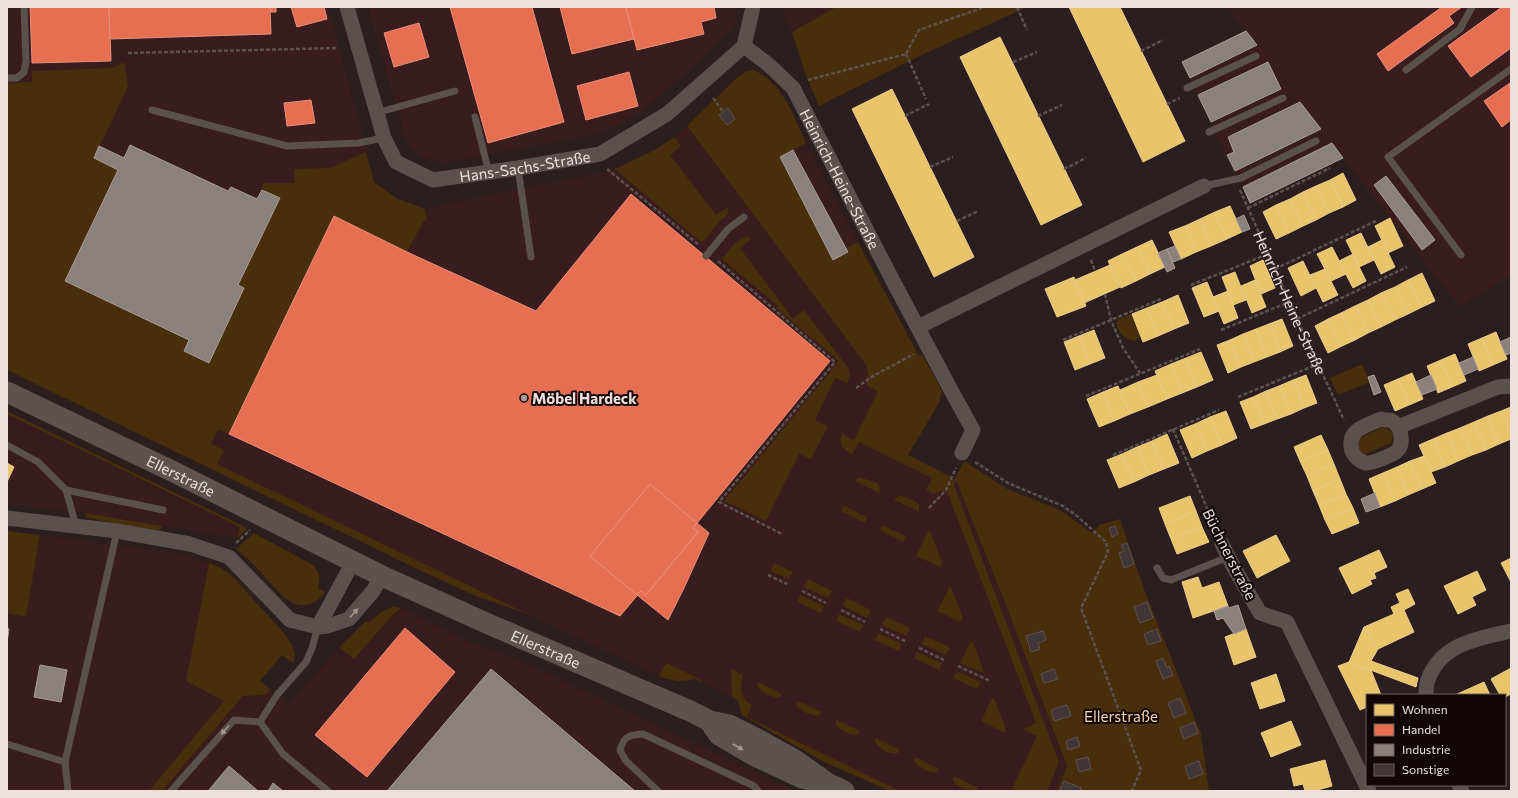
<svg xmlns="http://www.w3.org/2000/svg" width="1518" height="798" viewBox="0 0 1518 798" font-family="Commissioner,sans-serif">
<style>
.built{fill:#391c1e}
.green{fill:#482e0a}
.homes{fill:#e9c46a;stroke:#ebcc8d}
.shops{fill:#e76f51;stroke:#e9907b}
.industry{fill:#8a817c;stroke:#a89d99}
.building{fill:#403537;stroke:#5c5254}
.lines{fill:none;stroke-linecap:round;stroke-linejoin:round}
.path{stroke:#5a5250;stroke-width:2.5;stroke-dasharray:4 2;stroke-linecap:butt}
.service{stroke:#5a504e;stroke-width:7}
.minor{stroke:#5a504e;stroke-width:15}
.secondary{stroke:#5c524e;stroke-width:21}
.oneway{fill:#a49796}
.oneway2{fill:#a69896}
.poi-dot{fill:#aa9b9b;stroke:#110707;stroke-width:1.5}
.labels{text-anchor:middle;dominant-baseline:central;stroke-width:4;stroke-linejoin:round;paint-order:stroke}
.street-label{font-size:15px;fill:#efdede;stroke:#110707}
.poi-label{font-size:15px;font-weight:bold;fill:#efdede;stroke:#110707;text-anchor:start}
.park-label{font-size:15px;fill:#f7d4ad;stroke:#110707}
</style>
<rect width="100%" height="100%" fill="#2a1e1e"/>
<!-- built -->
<g class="built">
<path d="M7,7H328L384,216L425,209L474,198L604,172L630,162L655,150L674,137L687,126L866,365L868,373L866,385L878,391L908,455L956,479L1004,600L1067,766L1057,791H890L824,762L742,715L738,701L694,678L688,681H675L664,678L531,616L481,598L434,577L7,370Z"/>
<path d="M368,7H736L737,13L735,22L731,29L690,69L645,109L618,125L592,135L443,163L427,159L418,154L411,149L406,140Z"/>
<path d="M782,7H836L792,32Z"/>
<path d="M1227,7H1511V275L1460,307L1343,158L1250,203L1182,62L1246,31Z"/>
<path d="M806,143L858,242L846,248L848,252L833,260L780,157Z"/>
<path d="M7,414L240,527L237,538L85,513L7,504Z"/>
<path d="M40,535L177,553L209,563L187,681L224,701L149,791H7V613L26,617Z"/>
<path d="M394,606L401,608L472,643L521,661L796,791H161L243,696L265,695L270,689L289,705L339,647L366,621L371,617L373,619L381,612Z"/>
</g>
<!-- green -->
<g class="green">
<path d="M836,7H1028L928,52L819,106L806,76L792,32Z"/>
<path d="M124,62L128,87L94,158L118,170L65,281L189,340L184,351L208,363L244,288L238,285L280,199L262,190L263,183H294V169L330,168L366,152L374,182L396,198L425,209L427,220L423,222L407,252L334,216L229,434L218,429L211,444L224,450L217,464L528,614L481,598L434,577L7,370V83L32,82V71L112,68Z"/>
<path d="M754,70C783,84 794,116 806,143L780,158L833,259L847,252L846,248L858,242L919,356L922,354L942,391L939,403L908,455L955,479L964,461L1007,489L1060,510L1092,533L1099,525L1120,519L1144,589L1201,734L1209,791H1057L1067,766L1004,600L956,480L954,485L1059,762L1047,791H1011L1037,736L1023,729L1036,723L946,489L933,494L926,490L932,478L859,442L852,454C844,450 838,444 842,434L854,440L878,391L866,385L868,373L866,365L687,126L739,76L747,71Z"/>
<path d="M674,137L681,146L670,155L716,215L728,207V214L720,221L702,243L615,169L655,150Z"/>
<path d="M747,236L751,239L740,248L793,319L804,310L849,369L850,375L847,383L835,378L815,420L828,426L811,459L799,454L766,521L724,501L839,361L776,308L778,306L722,259C729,251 736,239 747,236Z"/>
<path d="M1132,314L1141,337L1136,339L1137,341C1125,340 1120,335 1116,324L1118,319Z"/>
<path d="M1362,364L1370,382L1338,395L1330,378Z"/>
<path d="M7,411L241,525L247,529L237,538L240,527L7,414Z"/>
<path d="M1381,428C1388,428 1390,429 1393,435L1391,443L1364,455L1360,453L1357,441L1360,438Z"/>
<path d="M859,477L877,483L880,487L879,493L855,481Z"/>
<path d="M898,496C905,496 915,500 919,505V511L894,500Z"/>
<path d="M844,506L867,517L865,523L841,511Z"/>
<path d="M85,513L162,526L160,531L107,522L86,517Z"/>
<path d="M882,525L906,536L903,542L880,530Z"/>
<path d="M7,531L40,535L26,617L7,613Z"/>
<path d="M928,531H930L942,562L940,567L916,556Z"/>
<path d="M254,533L313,565C320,573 321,578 318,588L325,592C317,605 301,610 288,600C283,597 278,591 274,587C262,574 251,560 236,549Z"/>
<path d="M209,563L221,568L232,576L284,633L292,645L295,655L293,663L282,655L260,681L270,689L266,695L243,696L162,791H149L224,701L186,681Z"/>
<path d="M774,563L793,572L789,579L770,571Z"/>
<path d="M808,579L832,591L828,598L804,587Z"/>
<path d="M950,586L951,587L963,618L961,622L937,611Z"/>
<path d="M800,595L824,606L821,613L797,602Z"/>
<path d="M847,598L871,610L867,618L843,606Z"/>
<path d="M394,606L401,608L392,615L354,659L339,647L366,621L369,623L381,612Z"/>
<path d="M839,614L863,625L860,632L836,621Z"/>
<path d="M886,617L910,628L906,636L882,625Z"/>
<path d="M878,633L902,644L899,651L875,640Z"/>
<path d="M925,636L950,647L946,655L922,644Z"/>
<path d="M973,642L984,672L983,673L960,663L970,643Z"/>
<path d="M917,652L942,663L939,670L914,658Z"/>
<path d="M666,663L700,679L701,682L694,678C683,683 670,681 659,676Z"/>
<path d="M731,669L743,675C740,688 739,697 752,705L747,717L900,791H890L824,762L742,715L738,701L732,697Z"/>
<path d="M957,671L981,682L977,689L953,678Z"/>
<path d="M758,682L782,694L781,697C774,699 759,692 757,685Z"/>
<path d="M992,698H994L1006,729L1005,733L981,721Z"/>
<path d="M798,701L822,712L820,715C813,717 799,711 796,704Z"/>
<path d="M837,720L860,731L859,734C852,737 838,730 835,723Z"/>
<path d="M876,738L900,750L898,753C891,755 877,749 875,741Z"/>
<path d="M915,757L939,769L937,772C931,774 916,767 914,760Z"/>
<path d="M954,776L978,788L977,791C969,791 955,788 953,779Z"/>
</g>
<!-- homes -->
<g class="homes">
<path d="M1069,7H1120L1185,141L1143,162Z"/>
<path d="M1000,37L1082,205L1041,225L960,57Z"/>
<path d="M892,89L974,257L934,277L852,109Z"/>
<path d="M1343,173L1356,200L1343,207L1330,180Z"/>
<path d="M1330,180L1343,207L1329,213L1316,186Z"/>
<path d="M1316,186L1329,213L1316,220L1303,192Z"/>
<path d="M1303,192L1316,220L1303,226L1290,199Z"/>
<path d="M1290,199L1303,226L1289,233L1276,205Z"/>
<path d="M1276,205L1289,233L1276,239L1263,212Z"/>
<path d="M1230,206L1242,232L1227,239L1215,212Z"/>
<path d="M1215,212L1227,239L1211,246L1200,219Z"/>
<path d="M1390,218L1403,246L1388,253L1375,226Z"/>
<path d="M1200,219L1211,246L1196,252L1185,226Z"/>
<path d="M1185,226L1196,252L1181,259L1169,232Z"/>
<path d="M1361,233L1374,260L1359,267L1346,240Z"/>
<path d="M1152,240L1165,267L1150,274L1137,247Z"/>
<path d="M1382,240L1395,267L1381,274L1368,247Z"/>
<path d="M1137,247L1150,274L1136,281L1122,254Z"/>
<path d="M1332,247L1346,274L1331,281L1317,254Z"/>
<path d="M1122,254L1136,281L1121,288L1108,261Z"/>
<path d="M1353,254L1366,281L1353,288L1339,261Z"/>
<path d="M1263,260L1275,288L1261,294L1250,266Z"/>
<path d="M1303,261L1316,288L1301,296L1288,268Z"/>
<path d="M1110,265L1120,287L1084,303L1075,280Z"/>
<path d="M1325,269L1338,295L1323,302L1310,275Z"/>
<path d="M1235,272L1246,300L1233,305L1222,277Z"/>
<path d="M1422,273L1435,301L1422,307L1408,280Z"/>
<path d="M1074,277L1086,306L1057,317L1045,289Z"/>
<path d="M1255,280L1266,307L1252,313L1241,286Z"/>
<path d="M1408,280L1422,307L1408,314L1395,287Z"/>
<path d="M1207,282L1219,311L1204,317L1192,288Z"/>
<path d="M1395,287L1408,314L1395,320L1381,293Z"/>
<path d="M1228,291L1238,318L1224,324L1213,297Z"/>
<path d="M1381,293L1395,320L1381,327L1368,300Z"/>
<path d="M1178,295L1189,323L1174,329L1162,302Z"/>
<path d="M1368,300L1381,327L1368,333L1355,306Z"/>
<path d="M1162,302L1174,329L1158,336L1147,308Z"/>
<path d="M1355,306L1368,333L1355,340L1341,313Z"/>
<path d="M1147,308L1158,336L1143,342L1132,314Z"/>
<path d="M1341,313L1355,340L1342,346L1328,319Z"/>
<path d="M1282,319L1293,346L1280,352L1269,324Z"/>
<path d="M1328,319L1342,346L1328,353L1315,326Z"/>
<path d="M1269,324L1280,352L1267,357L1256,329Z"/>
<path d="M1256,329L1267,357L1254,362L1243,334Z"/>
<path d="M1094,330L1105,358L1090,364L1079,336Z"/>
<path d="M1496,332L1507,359L1493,365L1482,338Z"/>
<path d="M1243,334L1254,362L1241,367L1230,340Z"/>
<path d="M1079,336L1090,364L1075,370L1064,342Z"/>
<path d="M1482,338L1493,365L1479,371L1468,344Z"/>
<path d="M1230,340L1241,367L1228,373L1217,345Z"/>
<path d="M1201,352L1213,380L1197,387L1186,358Z"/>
<path d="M1455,354L1466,381L1452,387L1441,360Z"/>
<path d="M1186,358L1197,387L1182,393L1171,364Z"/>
<path d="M1441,360L1452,387L1438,393L1427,366Z"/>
<path d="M1171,364L1182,393L1167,399L1155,371Z"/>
<path d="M1412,373L1423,399L1409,405L1398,379Z"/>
<path d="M1157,375L1167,399L1148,407L1138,382Z"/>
<path d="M1306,375L1317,403L1304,408L1293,380Z"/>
<path d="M1398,379L1409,405L1395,411L1384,385Z"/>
<path d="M1293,380L1304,408L1291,414L1279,386Z"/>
<path d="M1138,382L1148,407L1130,414L1120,390Z"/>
<path d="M1118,386L1130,414L1114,421L1103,392Z"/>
<path d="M1279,386L1291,414L1277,419L1266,391Z"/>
<path d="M1266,391L1277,419L1264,424L1253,397Z"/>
<path d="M1103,392L1114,421L1099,427L1087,399Z"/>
<path d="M1253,397L1264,424L1251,429L1240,402Z"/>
<path d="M1511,407V434L1501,411Z"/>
<path d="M1226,411L1237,438L1222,445L1210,417Z"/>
<path d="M1501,411L1511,434V439L1499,444L1488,416Z"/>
<path d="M1488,416L1499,444L1486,450L1474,422Z"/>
<path d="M1210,417L1222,445L1207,451L1195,424Z"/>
<path d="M1474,422L1486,450L1472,455L1460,428Z"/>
<path d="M1195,424L1207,451L1192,458L1180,430Z"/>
<path d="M1460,428L1472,455L1458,461L1447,433Z"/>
<path d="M1447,433L1458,461L1445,467L1433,439Z"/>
<path d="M1167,434L1179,463L1164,469L1152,441Z"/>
<path d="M1321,435L1328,450L1300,461L1294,447Z"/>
<path d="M1433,439L1445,467L1431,472L1419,445Z"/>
<path d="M1152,441L1164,469L1149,475L1137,447Z"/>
<path d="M1137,447L1149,475L1134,482L1122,454Z"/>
<path d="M1328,450L1334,464L1307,476L1300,461Z"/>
<path d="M1122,454L1134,482L1119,488L1107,460Z"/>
<path d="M1424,456L1436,483L1422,489L1410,461Z"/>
<path d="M1410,461L1422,489L1408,495L1397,467Z"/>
<path d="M7,463L14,467L7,482Z"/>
<path d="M1334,464L1340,479L1313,491L1307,476Z"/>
<path d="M1397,467L1408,495L1395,501L1383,473Z"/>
<path d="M1383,473L1395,501L1380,507L1369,479Z"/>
<path d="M1340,479L1346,494L1319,505L1313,491Z"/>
<path d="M1346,494L1353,508L1325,520L1319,505Z"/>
<path d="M1190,496L1196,511L1165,524L1159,508Z"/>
<path d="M1353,508L1359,523L1332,534L1325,520Z"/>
<path d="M1196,511L1202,527L1171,539L1165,524Z"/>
<path d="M1202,527L1209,542L1177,554L1171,539Z"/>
<path d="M1276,535L1290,561L1257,578L1243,551Z"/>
<path d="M1379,550L1387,567L1374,573L1376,578L1370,580L1372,584L1352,594L1339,568Z"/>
<path d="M1511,558V582L1501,563Z"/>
<path d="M1477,571L1486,590L1472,597L1476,605L1458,614L1444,586Z"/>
<path d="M1198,577L1202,588L1219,582L1228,606L1193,618L1182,582Z"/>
<path d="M1408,589L1415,604L1404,610L1414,632L1378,649L1364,627L1394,614L1391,607L1400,603L1396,594Z"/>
<path d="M1364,627L1378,649L1371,661L1418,678L1416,687L1349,662Z"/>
<path d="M1246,629L1256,657L1234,665L1225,637Z"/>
<path d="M1349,662L1371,670L1381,695H1367V707L1360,710L1338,666Z"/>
<path d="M1511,668V694L1505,697V695H1500L1491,679Z"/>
<path d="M1276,674L1285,701L1260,709L1251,683Z"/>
<path d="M1484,682L1490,695H1455Z"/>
<path d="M1291,721L1301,745L1271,757L1261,733Z"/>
<path d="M1325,760L1332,786L1314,791H1305L1303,784L1294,786L1290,769Z"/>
</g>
<!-- shops -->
<g class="shops">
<path d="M30,7H109L111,61L32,63Z"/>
<path d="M109,7H270L271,34L110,39Z"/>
<path d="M270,7H276V12H271Z"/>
<path d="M291,7H324L327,19L297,27Z"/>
<path d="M450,7H532L564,122L488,143Z"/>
<path d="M560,7H626L634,39L572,54Z"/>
<path d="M626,7H714L716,18L701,22L704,34L637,50Z"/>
<path d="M1442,7H1462L1449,16L1454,23L1388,71L1377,54Z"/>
<path d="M1502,7H1511V48L1471,77L1448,46Z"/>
<path d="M419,23L429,57L394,67L384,33Z"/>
<path d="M629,72L638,106L586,120L577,86Z"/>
<path d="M1510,83L1511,120L1502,127L1484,101Z"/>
<path d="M311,100L315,123L287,126L284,103Z"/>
<path d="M631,194L830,361L693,528L698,532L646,595L641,591L620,616L229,434L334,216L407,252L536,311Z"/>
<path d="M650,484L697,523L693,528L698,532L646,595L641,591L637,595L590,556Z"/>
<path d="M697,523L709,533L684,588L668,620L637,595L641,591L646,595L698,532L693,528Z"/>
<path d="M405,628L455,672L367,777L315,735Z"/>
</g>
<!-- industry -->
<g class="industry">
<path d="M1246,31L1257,45L1190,78L1182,62Z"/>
<path d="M1268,62L1281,89L1211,122L1198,95Z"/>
<path d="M1300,102L1321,129L1235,171L1227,155L1234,152L1228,137Z"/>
<path d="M1332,143L1343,158L1250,203L1243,187Z"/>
<path d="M130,145L228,191L231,187L257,199L262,190L280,198L238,285L244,288L209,363L184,351L189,340L65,281L118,170L94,158L99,146L124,158Z"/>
<path d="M793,150L848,252L833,260L780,157Z"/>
<path d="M1386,176L1435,240L1422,250L1374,185Z"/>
<path d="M1244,215L1250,229L1242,232L1236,219Z"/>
<path d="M1175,246L1181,259L1173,262L1167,249Z"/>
<path d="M1167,249L1175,268L1167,272L1158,253Z"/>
<path d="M1511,337V353L1506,355L1500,342Z"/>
<path d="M1473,357L1478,369L1464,375L1459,363Z"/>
<path d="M1374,375L1381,392L1374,395L1368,377Z"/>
<path d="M1431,375L1437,389L1422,395L1416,382Z"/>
<path d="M1375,493L1380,507L1366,512L1361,499Z"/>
<path d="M1238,605L1246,629L1234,634L1223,618L1217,620L1214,611L1228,606L1229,608Z"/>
<path d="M7,628L9,629L7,642Z"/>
<path d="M40,665L67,670L61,702L34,697Z"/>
<path d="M491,669L635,791H387Z"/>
<path d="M229,766L258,791H208Z"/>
<path d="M273,783L283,791H268Z"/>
</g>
<!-- building -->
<g class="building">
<path d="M728,108L735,119L727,125L719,115Z"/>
<path d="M1115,526L1118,534L1112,537L1109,528Z"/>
<path d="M1127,543L1134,564L1124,568L1119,553L1124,551L1121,545Z"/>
<path d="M1147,602L1153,618L1140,623L1134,607Z"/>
<path d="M1157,629L1161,641L1148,645L1144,634Z"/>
<path d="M1043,631L1046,640L1038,643L1040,649L1031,652L1026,636Z"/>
<path d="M1163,658L1167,668L1169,666L1173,675L1163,679L1156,661Z"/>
<path d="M1054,669L1058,679L1044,683L1041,674Z"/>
<path d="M1180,698L1186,713L1174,718L1168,703Z"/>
<path d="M1067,705L1071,716L1054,721L1051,710Z"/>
<path d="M1194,722L1198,733L1184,739L1180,728Z"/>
<path d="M1077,737L1080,746L1068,750L1066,741Z"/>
<path d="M1088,757L1091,769L1079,772L1076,760Z"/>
<path d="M1199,761L1203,774L1189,779L1185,766Z"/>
<path d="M1064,781L1081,788L1080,791H1060Z"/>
</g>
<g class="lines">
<!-- path -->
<g class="path">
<path d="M1017,7L1027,30"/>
<path d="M1141,51L1163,40"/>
<path d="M128,53L338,48"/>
<path d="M906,54L926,99"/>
<path d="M1013,62L1037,52"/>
<path d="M808,80L906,54L919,30L985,7"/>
<path d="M713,98L723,112"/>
<path d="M1167,104L1180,98"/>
<path d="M905,116L929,104"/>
<path d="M1038,116L1062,105"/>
<path d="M930,167L953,157"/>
<path d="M607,169L699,245"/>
<path d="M1064,169L1086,158"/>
<path id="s1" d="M1240,190L1297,319L1344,420"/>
<path d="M1248,208L1330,168"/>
<path d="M957,221L978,211"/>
<path d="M1091,260L1095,271"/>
<path d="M718,261L835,362L719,502L782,534"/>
<path d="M1275,269L1378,220"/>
<path d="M1191,285L1268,254"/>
<path d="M1105,294L1111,320L1123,348L1140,373"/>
<path d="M1297,319L1407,267"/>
<path d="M1221,330L1289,302"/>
<path d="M1063,340L1161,299"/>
<path d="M856,388L873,376L914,354"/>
<path d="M1086,396L1200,349"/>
<path d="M1238,397L1318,364"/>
<path d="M1173,429L1216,529"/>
<path d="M1113,455L1219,410"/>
<path d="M975,462L1008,483L1063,506L1077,516L1106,542L1108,552L1081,608L1141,770L1132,791"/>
<path d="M929,508L946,490L956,468"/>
<path d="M236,543L250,530"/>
<path d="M768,575L787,584"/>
<path d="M802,591L826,603"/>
<path d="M841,610L865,622"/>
<path d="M880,629L905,641"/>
<path d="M919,648L944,660"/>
<path d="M958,666L990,681"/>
</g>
<!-- service -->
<g class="service">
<path d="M1406,70L1460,29L1472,7"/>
<path d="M7,78H17L24,72L26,61L24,7"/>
<path d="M1187,88L1256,56"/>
<path d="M152,110L287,146L358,143L384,138"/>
<path d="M376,113L455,91"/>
<path d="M475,117L489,173"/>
<path d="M1209,132L1283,98"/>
<path d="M518,168L531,257"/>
<path d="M1204,186L1241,178L1316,141"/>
<path d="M1461,255L1388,157L1511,69"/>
<path d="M706,256L728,229L744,217"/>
<path d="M7,445L38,462L66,490L76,526"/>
<path d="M66,490L163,510"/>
<path d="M1157,568L1163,578L1171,580L1228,557"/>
<path d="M318,627L312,648L306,662L277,695L260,722L283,754L328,791"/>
<path d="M7,744L65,762L117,531"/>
<path d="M65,762L68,791"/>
<path d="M171,791L234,720L260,722"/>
<path d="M658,791L626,761L620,750C624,736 629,735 643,734L754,786L758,791"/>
</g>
<!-- minor -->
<g class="minor">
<path id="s2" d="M347,7L384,138L396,162L433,180L518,168L600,154L667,114L744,46L753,7"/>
<path id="s3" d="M744,46L769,65L793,88L893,281L952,392L973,430L962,453"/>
<path d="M918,327L1204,186"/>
<path d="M1381,419C1383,420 1387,420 1390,420C1401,424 1405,443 1397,451C1393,455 1371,464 1365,463C1360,461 1354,457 1352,451C1346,430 1365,426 1381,419Z"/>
<path d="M1398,427L1498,387L1511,386"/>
<path d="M7,518L117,531L190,544L229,557L290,620L318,627L328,626L349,619L373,591L382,576"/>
<path d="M1222,544L1233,566L1260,613L1287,622L1369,791"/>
<path d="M318,627L353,562"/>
<path d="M1426,695C1426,690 1426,684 1428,680C1440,644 1479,638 1511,631"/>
<path d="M1459,785L1462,791"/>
</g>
<!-- secondary -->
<g class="secondary">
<path id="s4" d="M7,392L174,472L382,576L493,626L690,711L710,721L729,725L759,740L795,760L829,784"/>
<path d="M712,725L719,735L753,755L802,778L829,784L844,791"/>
</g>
</g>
<!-- one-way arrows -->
<defs><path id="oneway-solid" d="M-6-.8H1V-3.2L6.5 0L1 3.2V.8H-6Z"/></defs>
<g class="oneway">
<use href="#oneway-solid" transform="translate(354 613) rotate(-48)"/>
<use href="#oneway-solid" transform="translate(225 730) rotate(132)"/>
</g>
<use class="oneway2" href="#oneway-solid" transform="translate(738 747) rotate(30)"/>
<!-- markers -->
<circle class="poi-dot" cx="524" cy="398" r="4"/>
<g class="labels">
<!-- street labels -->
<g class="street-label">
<text stroke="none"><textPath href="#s2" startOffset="297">Hans-Sachs-Straße</textPath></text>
<text stroke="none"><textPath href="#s3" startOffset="167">Heinrich-Heine-Straße</textPath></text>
<text stroke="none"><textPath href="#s1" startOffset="123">Heinrich-Heine-Straße</textPath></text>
<text stroke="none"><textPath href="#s4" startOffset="193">Ellerstraße</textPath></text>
<text transform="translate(1230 554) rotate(63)">Büchnerstraße</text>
<text stroke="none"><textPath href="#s4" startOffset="597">Ellerstraße</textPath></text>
</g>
<!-- poi labels -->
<g class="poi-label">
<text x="532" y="398">Möbel Hardeck</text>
</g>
<!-- park labels -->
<g class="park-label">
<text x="1121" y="716">Ellerstraße</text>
</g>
</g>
<!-- border -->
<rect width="1518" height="798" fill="none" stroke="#efdede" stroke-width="16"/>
<!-- legend -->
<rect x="1366" y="694" width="140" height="92" fill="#110707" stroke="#6a5d5d"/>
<rect x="1374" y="704" width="20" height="12" fill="#e9c46a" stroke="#6a5d5d"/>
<text x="1402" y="714" font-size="12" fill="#efdede">Wohnen</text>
<rect x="1374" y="724" width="20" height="12" fill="#e76f51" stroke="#6a5d5d"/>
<text x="1402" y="734" font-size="12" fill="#efdede">Handel</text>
<rect x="1374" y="744" width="20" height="12" fill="#8a817c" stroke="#6a5d5d"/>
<text x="1402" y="754" font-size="12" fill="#efdede">Industrie</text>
<rect x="1374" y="764" width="20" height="12" fill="#403537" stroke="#6a5d5d"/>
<text x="1402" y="774" font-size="12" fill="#efdede">Sonstige</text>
</svg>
